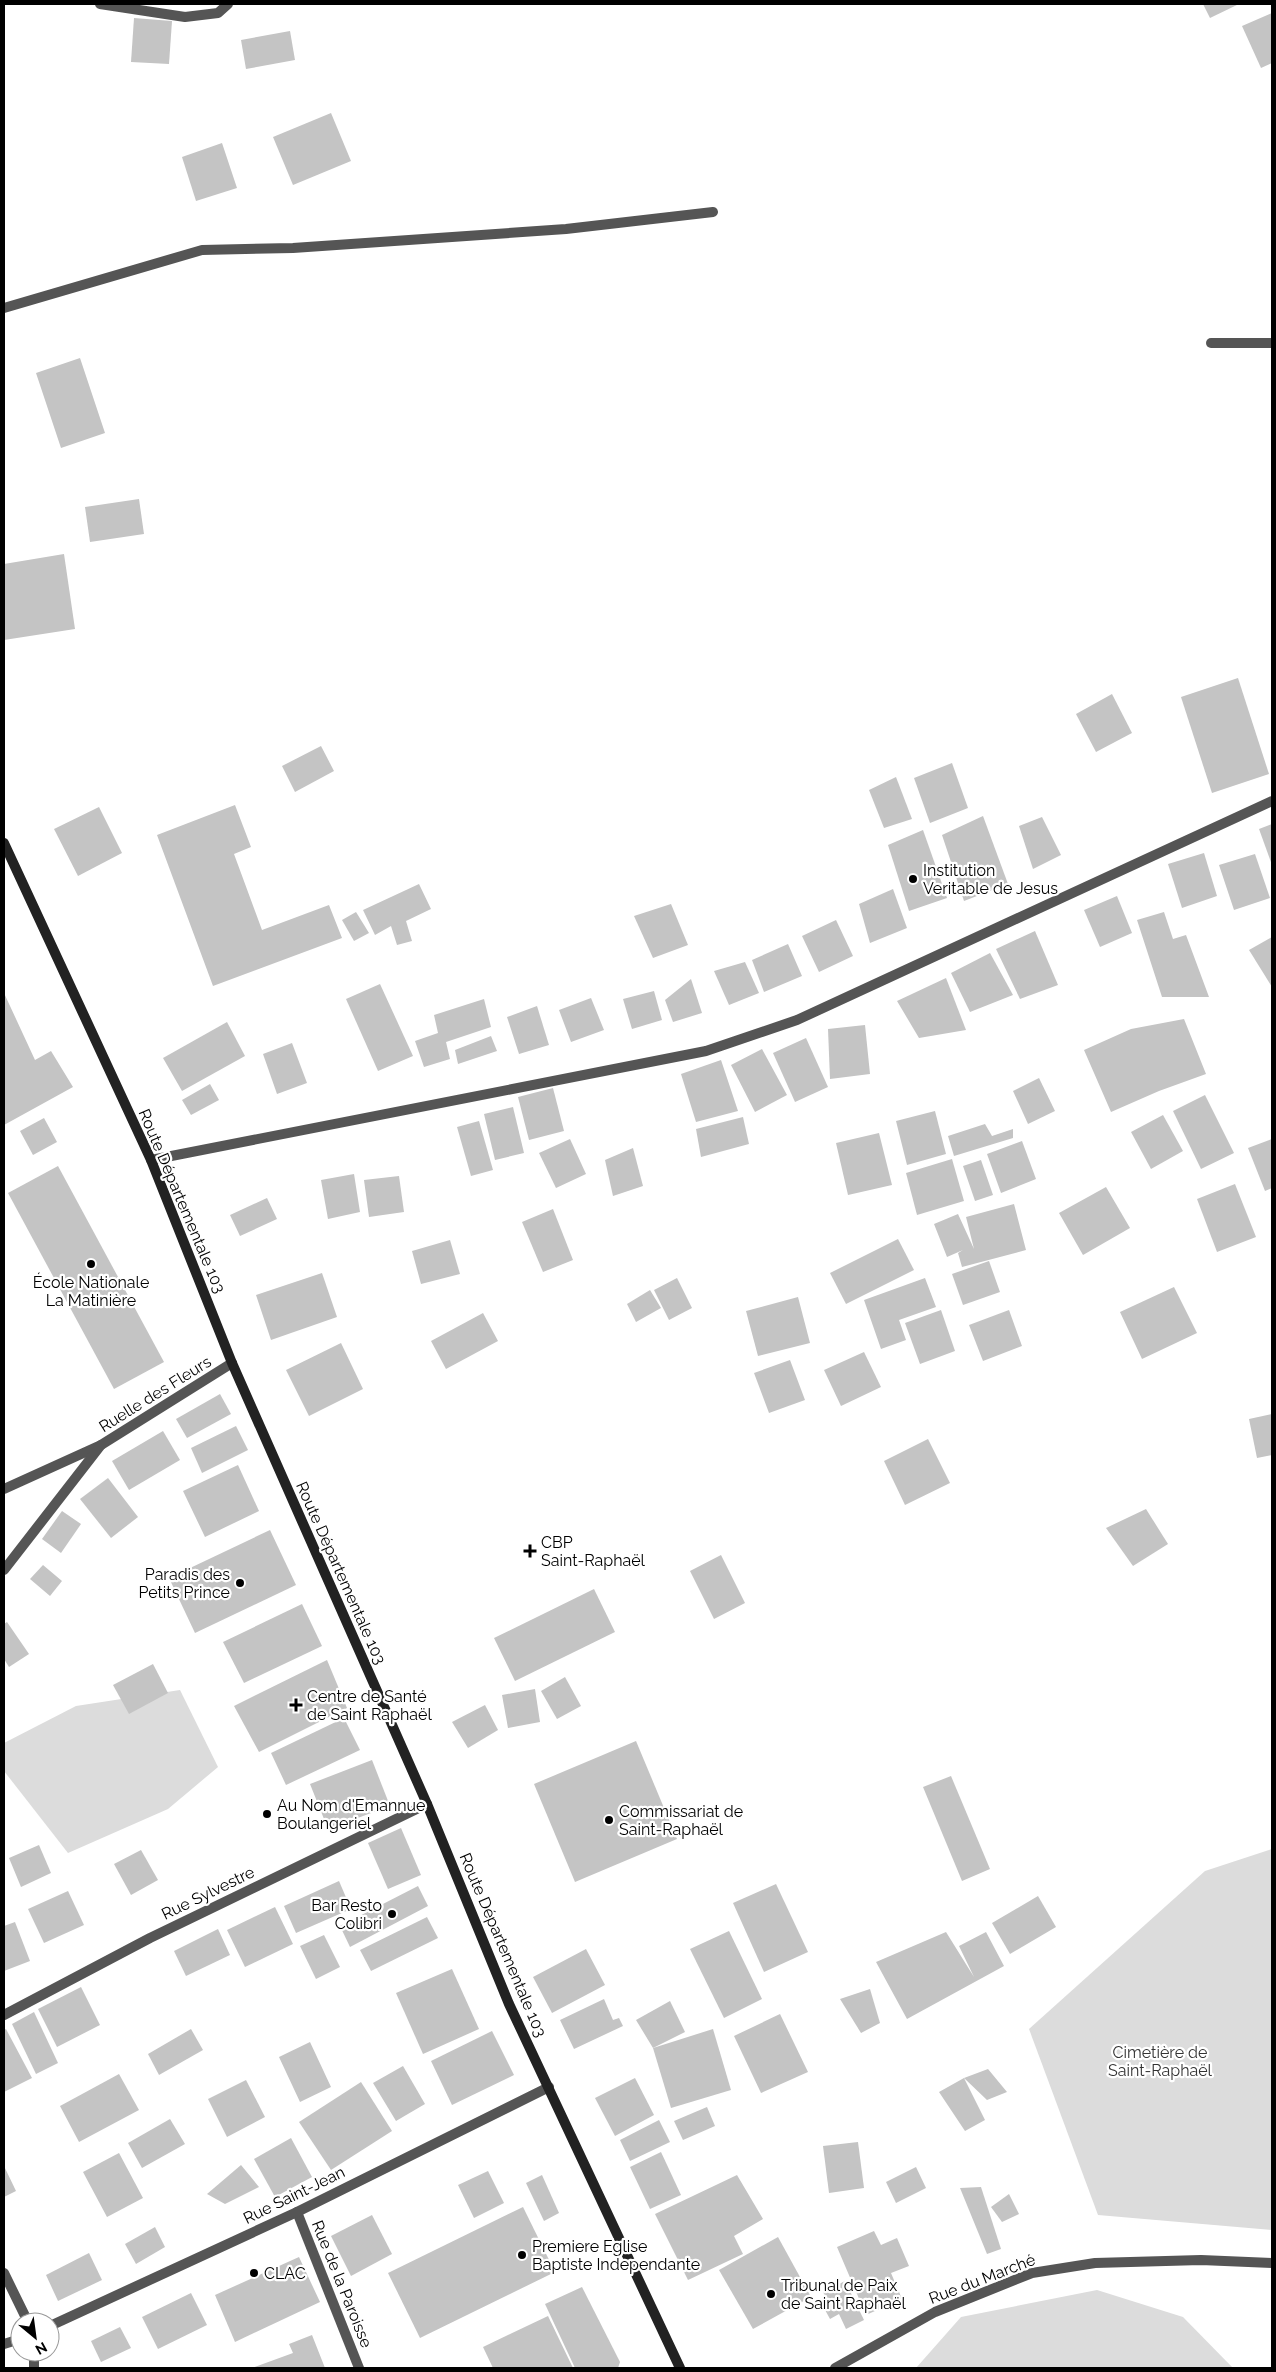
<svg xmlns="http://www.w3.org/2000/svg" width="1276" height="2372" viewBox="0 0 1276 2372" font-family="Raleway,sans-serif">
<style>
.green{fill:#dcdcdc}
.building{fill:#c4c4c4}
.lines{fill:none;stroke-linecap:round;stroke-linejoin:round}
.service{stroke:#555;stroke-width:10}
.minor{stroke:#555;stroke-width:10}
.secondary{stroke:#222;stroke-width:10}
.poi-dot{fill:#000;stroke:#fff;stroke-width:2}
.labels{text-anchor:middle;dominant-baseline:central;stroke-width:4.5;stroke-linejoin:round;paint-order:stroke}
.poi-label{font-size:16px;fill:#000;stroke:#fff;text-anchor:start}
.street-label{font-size:16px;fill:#000;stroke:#fff}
.park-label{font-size:16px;fill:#333;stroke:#fff}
</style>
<rect width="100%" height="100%" fill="#fff"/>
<!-- green -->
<g class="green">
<path d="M180,1690L218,1767L168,1809L68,1853L4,1771V1743L76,1706Z"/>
<path d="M1272,1849V2230L1098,2215L1029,2029L1205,1871Z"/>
<path d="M1097,2290L1183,2317L1233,2368H916L961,2317Z"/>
</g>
<!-- building -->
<g class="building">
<path d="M1203,4H1239L1210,18Z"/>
<path d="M1272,13V63L1261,68L1242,26Z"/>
<path d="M134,18L172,21L169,64L131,62Z"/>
<path d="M290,31L295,60L246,69L241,40Z"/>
<path d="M331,113L351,161L293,185L273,137Z"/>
<path d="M222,143L237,188L196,201L182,157Z"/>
<path d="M80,358L105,433L61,448L36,373Z"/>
<path d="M139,499L144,534L90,542L85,507Z"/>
<path d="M64,554L75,629L4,640V564Z"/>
<path d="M1238,678L1269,774L1212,793L1181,697Z"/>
<path d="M1112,694L1132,733L1096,752L1076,714Z"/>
<path d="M321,746L334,771L295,792L282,766Z"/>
<path d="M952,763L968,808L930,823L914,778Z"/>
<path d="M896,777L912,819L884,828L869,790Z"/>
<path d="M235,805L251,847L234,854L262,930L329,905L342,938L213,986L157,835Z"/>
<path d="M99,807L122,853L78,876L54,829Z"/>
<path d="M983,816L1008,884L964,901L942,835Z"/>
<path d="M1042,817L1061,855L1033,869L1019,826Z"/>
<path d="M1272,824V865L1259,829Z"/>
<path d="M923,830L947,898L909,911L888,845Z"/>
<path d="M1204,853L1217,896L1182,908L1168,864Z"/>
<path d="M1255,854L1270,898L1234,910L1219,865Z"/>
<path d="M419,884L431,909L406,921L412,941L397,945L391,926L375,935L363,910Z"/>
<path d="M893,889L907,928L870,943L859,904Z"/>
<path d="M1117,896L1132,933L1100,947L1084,910Z"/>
<path d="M671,904L688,945L653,958L634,916Z"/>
<path d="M356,912L369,933L354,941L342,920Z"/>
<path d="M1164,912L1173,939L1186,935L1209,997H1162L1137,920Z"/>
<path d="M836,920L853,956L819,972L802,936Z"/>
<path d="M1035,931L1058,985L1020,999L996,949Z"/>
<path d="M1272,937V987L1249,950Z"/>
<path d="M788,944L802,976L764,992L752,960Z"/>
<path d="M990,953L1013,995L970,1012L951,973Z"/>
<path d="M745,962L759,993L729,1005L714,971Z"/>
<path d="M946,978L966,1030L919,1038L897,1001Z"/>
<path d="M691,979L702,1013L673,1022L665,1000Z"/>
<path d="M380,984L413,1056L378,1071L346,999Z"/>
<path d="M654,991L662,1020L632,1029L623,999Z"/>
<path d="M4,993L35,1060L51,1051L73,1087L4,1125Z"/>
<path d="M591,998L604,1030L571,1042L559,1010Z"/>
<path d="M484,999L491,1027L446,1042L450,1059L424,1067L415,1041L438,1033L434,1015Z"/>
<path d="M537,1006L549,1045L519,1054L507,1017Z"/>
<path d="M1184,1019L1206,1074L1159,1091L1111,1112L1084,1050L1131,1029Z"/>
<path d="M227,1022L245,1056L182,1091L163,1058Z"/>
<path d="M865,1025L870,1074L830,1079L828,1029Z"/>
<path d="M491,1036L497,1051L458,1064L455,1050Z"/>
<path d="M806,1038L828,1087L795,1102L773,1053Z"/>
<path d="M292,1043L307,1083L277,1094L263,1054Z"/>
<path d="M762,1049L787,1095L755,1112L731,1065Z"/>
<path d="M721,1060L738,1111L696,1122L681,1074Z"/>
<path d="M1039,1078L1055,1111L1028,1124L1013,1091Z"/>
<path d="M210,1084L219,1100L191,1115L182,1100Z"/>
<path d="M553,1088L564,1131L529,1140L518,1097Z"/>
<path d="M1205,1095L1234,1153L1201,1169L1173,1111Z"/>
<path d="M513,1107L524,1153L495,1160L484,1114Z"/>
<path d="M935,1111L946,1154L907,1165L896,1121Z"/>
<path d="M1163,1115L1183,1151L1151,1169L1131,1132Z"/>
<path d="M743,1117L749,1144L701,1157L696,1129Z"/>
<path d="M44,1118L57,1142L33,1155L20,1131Z"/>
<path d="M479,1121L493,1170L471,1176L457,1127Z"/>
<path d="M985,1124L992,1136L1013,1129V1138L954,1156L948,1136Z"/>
<path d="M879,1133L892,1185L848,1195L836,1143Z"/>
<path d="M570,1139L586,1174L556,1188L539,1153Z"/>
<path d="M1272,1139V1188L1265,1191L1248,1148Z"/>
<path d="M1022,1141L1036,1179L1001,1193L987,1154Z"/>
<path d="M633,1148L643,1186L613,1196L605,1160Z"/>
<path d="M952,1159L964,1201L917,1215L906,1173Z"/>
<path d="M981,1160L993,1195L975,1201L963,1166Z"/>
<path d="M58,1166L164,1362L114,1389L8,1193Z"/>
<path d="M354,1174L360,1212L328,1219L321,1180Z"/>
<path d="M399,1176L404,1212L369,1217L364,1180Z"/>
<path d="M1235,1184L1256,1237L1217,1252L1197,1199Z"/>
<path d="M1106,1187L1130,1228L1083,1255L1059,1213Z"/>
<path d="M267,1198L277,1219L240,1236L230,1215Z"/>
<path d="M1014,1204L1026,1250L962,1267L958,1253L963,1250L947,1257L934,1224L958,1214L974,1249L966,1217Z"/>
<path d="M553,1209L573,1260L543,1272L522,1222Z"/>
<path d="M898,1239L914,1270L846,1304L830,1273Z"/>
<path d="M450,1240L460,1274L421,1284L412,1251Z"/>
<path d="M989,1261L1000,1292L963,1305L952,1274Z"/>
<path d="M322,1273L337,1317L271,1340L256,1295Z"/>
<path d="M677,1278L692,1308L669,1320L654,1290Z"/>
<path d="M925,1278L936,1307L899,1320L906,1340L881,1349L864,1300Z"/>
<path d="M1174,1287L1197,1333L1142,1359L1120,1312Z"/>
<path d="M650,1290L661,1308L636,1322L627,1304Z"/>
<path d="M798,1297L810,1343L758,1356L746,1311Z"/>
<path d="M941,1310L955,1351L920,1364L905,1323Z"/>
<path d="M1009,1310L1022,1346L983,1361L969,1325Z"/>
<path d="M483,1313L498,1341L446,1369L431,1341Z"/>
<path d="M341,1343L363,1389L309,1416L286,1370Z"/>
<path d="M864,1352L881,1387L841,1406L824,1370Z"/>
<path d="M790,1360L805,1400L769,1413L754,1373Z"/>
<path d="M220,1394L231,1414L187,1438L176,1419Z"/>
<path d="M1272,1414V1455L1257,1458L1249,1419Z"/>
<path d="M236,1426L248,1450L202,1473L191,1448Z"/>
<path d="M163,1431L180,1460L129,1490L112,1461Z"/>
<path d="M928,1439L950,1483L905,1505L884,1461Z"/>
<path d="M238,1465L259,1511L205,1537L183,1491Z"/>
<path d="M108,1478L138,1517L111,1538L80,1499Z"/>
<path d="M1146,1509L1168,1544L1133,1566L1106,1528Z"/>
<path d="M62,1511L81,1524L61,1553L42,1539Z"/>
<path d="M270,1530L296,1585L195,1633L169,1578Z"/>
<path d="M721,1555L745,1603L714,1619L690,1571Z"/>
<path d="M43,1565L62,1581L50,1596L30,1579Z"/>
<path d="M594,1589L615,1632L515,1681L494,1638Z"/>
<path d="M302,1604L322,1646L244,1683L223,1642Z"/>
<path d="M7,1622L29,1654L9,1667L4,1659V1624Z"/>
<path d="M327,1660L347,1708L259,1752L234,1706Z"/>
<path d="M153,1664L168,1693L129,1714L113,1685Z"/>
<path d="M565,1677L581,1706L557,1719L541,1691Z"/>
<path d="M535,1689L540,1722L508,1728L502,1695Z"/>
<path d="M485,1705L498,1730L468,1748L452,1722Z"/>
<path d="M344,1718L360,1750L286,1785L271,1753Z"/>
<path d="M636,1741L677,1839L575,1882L534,1784Z"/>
<path d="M372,1760L390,1806L328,1829L310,1784Z"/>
<path d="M951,1776L990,1869L962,1881L923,1787Z"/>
<path d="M401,1828L421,1875L388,1889L368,1843Z"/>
<path d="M39,1845L51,1873L21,1887L9,1858Z"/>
<path d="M141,1850L158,1880L131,1895L114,1864Z"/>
<path d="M339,1881L351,1909L296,1933L284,1906Z"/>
<path d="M776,1884L808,1952L764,1972L733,1903Z"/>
<path d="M418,1886L428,1906L350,1947L340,1926Z"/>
<path d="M68,1891L84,1925L44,1943L28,1909Z"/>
<path d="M1038,1896L1056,1927L1010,1954L992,1923Z"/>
<path d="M275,1907L293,1944L245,1967L227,1930Z"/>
<path d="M427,1917L438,1938L371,1971L360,1950Z"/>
<path d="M15,1922L30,1961L4,1971V1926Z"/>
<path d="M218,1929L230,1955L186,1976L174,1951Z"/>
<path d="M729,1931L762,1999L724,2018L690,1949Z"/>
<path d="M946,1932L974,1977L959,1946L986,1932L1004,1966L907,2019L876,1962Z"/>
<path d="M324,1935L340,1967L316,1979L300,1946Z"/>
<path d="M586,1949L605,1985L552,2013L533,1977Z"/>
<path d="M452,1969L479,2029L423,2054L396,1993Z"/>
<path d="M81,1987L100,2025L57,2047L38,2009Z"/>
<path d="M870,1989L880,2023L861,2033L840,1999Z"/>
<path d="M604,1999L613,2020L619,2018L623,2026L574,2049L560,2020Z"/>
<path d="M670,2001L685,2032L653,2048L636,2020Z"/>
<path d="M34,2012L58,2063L36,2074L12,2024Z"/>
<path d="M780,2014L808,2072L761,2093L734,2036Z"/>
<path d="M6,2029L32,2078L4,2092V2030Z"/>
<path d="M191,2029L203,2050L159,2075L148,2054Z"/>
<path d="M713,2029L731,2090L671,2108L653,2048Z"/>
<path d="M492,2031L514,2075L452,2105L431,2061Z"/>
<path d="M310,2042L331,2087L300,2102L279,2057Z"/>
<path d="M403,2066L425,2104L396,2121L373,2083Z"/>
<path d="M988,2069L1007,2092L987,2100L964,2078L985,2120L965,2131L939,2092L964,2078Z"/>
<path d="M119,2074L139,2110L79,2142L60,2106Z"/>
<path d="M635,2078L654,2115L615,2136L595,2098Z"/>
<path d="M246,2080L265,2117L227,2137L208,2099Z"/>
<path d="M361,2082L392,2131L331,2170L299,2122Z"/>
<path d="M707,2107L715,2126L683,2140L674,2121Z"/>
<path d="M170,2119L185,2144L142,2168L128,2143Z"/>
<path d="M659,2120L670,2142L630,2161L620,2140Z"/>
<path d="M291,2138L312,2177L275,2197L254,2159Z"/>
<path d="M858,2142L864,2188L829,2193L823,2146Z"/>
<path d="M661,2152L681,2195L650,2209L630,2167Z"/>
<path d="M119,2153L143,2198L107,2217L83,2172Z"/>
<path d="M241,2165L259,2187L225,2204L207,2194Z"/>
<path d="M4,2166L16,2191L4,2197Z"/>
<path d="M916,2167L926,2188L896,2203L886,2182Z"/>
<path d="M488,2171L504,2203L474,2218L458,2185Z"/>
<path d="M542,2175L559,2213L544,2221L526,2183Z"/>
<path d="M737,2175L763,2219L734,2236L743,2254L688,2280L655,2214Z"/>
<path d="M981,2187L1001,2249L987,2254L960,2188Z"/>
<path d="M1009,2194L1019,2214L1002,2222L991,2207Z"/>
<path d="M523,2207L555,2272L420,2338L388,2273Z"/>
<path d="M372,2215L392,2254L351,2276L331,2236Z"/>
<path d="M155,2227L165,2247L136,2264L125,2244Z"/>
<path d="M874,2231L881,2245L897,2238L909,2266L891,2273L902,2299L866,2315L837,2247Z"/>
<path d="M778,2237L811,2297L753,2329L719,2270Z"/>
<path d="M89,2253L102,2280L58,2301L46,2275Z"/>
<path d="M299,2257L320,2302L235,2342L215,2295Z"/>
<path d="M845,2281L864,2320L846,2329L839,2314L830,2319L824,2308L830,2305L823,2292Z"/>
<path d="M582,2287L620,2362L618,2368H575L545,2304Z"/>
<path d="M191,2293L207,2325L158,2349L142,2317Z"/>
<path d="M548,2316L573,2368H493L483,2347Z"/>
<path d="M120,2327L131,2348L101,2362L91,2341Z"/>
<path d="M312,2335L325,2368H252L293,2353L289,2344Z"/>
</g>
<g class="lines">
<!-- service -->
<path class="service" d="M4,1489L101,1445"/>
<!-- minor -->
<g class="minor">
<path d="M100,4L185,17L218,13L228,4"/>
<path d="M4,308L202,250L293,248L566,229L713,212"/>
<path d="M1211,343H1272"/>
<path d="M151,1160L706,1051L797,1020L1272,801"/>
<path d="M4,1570L101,1445L232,1363"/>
<path d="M4,2015L150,1938L427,1804"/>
<path d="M297,2212L359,2368"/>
<path d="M4,2273L28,2322"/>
<path d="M50,2326L297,2212L549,2087"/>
<path d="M4,2344L20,2339"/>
<path d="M34,2352V2368"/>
<path d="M835,2368L935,2312L1032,2273L1095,2263L1201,2260L1272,2263"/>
</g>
<!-- secondary -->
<path class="secondary" d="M4,843L151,1160L232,1363L427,1804L509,2004L680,2368"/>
</g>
<!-- markers -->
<g class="poi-dot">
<circle cx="913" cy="879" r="5"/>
<circle cx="91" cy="1264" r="5"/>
<path d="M527.5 1543.5h5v5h5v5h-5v5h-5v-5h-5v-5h5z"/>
<circle cx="240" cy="1583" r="5"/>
<path d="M293.5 1697.5h5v5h5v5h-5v5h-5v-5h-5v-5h5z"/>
<circle cx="267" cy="1814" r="5"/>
<circle cx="609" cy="1820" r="5"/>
<circle cx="392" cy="1914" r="5"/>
<circle cx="522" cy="2255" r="5"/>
<circle cx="254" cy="2273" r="5"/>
<circle cx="771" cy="2294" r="5"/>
</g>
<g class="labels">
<!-- poi labels -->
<g class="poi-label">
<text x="923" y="870">Institution<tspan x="923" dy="18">Veritable de Jesus</tspan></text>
<text x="91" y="1282" text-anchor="middle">École Nationale<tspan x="91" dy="18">La Matinière</tspan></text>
<text x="541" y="1542">CBP<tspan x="541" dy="18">Saint-Raphaël</tspan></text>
<text x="230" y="1574" text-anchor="end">Paradis des<tspan x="230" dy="18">Petits Prince</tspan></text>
<text x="307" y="1696">Centre de Santé<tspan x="307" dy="18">de Saint Raphaël</tspan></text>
<text x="277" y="1805">Au Nom d'Emannue<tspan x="277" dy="18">Boulangeriel</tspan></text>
<text x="619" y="1811">Commissariat de<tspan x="619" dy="18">Saint-Raphaël</tspan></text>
<text x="382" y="1905" text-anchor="end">Bar Resto<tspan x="382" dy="18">Colibri</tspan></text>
<text x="532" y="2246">Premiere Eglise<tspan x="532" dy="18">Baptiste Independante</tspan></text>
<text x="264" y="2273">CLAC</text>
<text x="781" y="2285">Tribunal de Paix<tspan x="781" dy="18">de Saint Raphaël</tspan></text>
</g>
<!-- street labels -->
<g class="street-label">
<text transform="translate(182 1201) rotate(67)">Route Départementale 103</text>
<text transform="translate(155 1394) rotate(-32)">Ruelle des Fleurs</text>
<text transform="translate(341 1573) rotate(66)">Route Départementale 103</text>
<text transform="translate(208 1893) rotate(-26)">Rue Sylvestre</text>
<text transform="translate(503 1945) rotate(67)">Route Départementale 103</text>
<text transform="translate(294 2195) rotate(-26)">Rue Saint-Jean</text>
<text transform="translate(982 2279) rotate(-21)">Rue du Marché</text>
<text transform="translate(342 2284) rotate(68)">Rue de la Paroisse</text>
</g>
<!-- park labels -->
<g class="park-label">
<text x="1160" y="2052">Cimetière de<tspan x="1160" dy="18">Saint-Raphaël</tspan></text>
</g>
</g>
<!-- border -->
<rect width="1276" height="2372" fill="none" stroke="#000000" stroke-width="10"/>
<!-- north arrow -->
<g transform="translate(35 2337) rotate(151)"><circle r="24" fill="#ffffff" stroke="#999999"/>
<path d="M0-4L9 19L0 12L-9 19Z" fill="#000000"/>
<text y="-8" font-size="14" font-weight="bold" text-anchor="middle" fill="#000000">N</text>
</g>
</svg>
